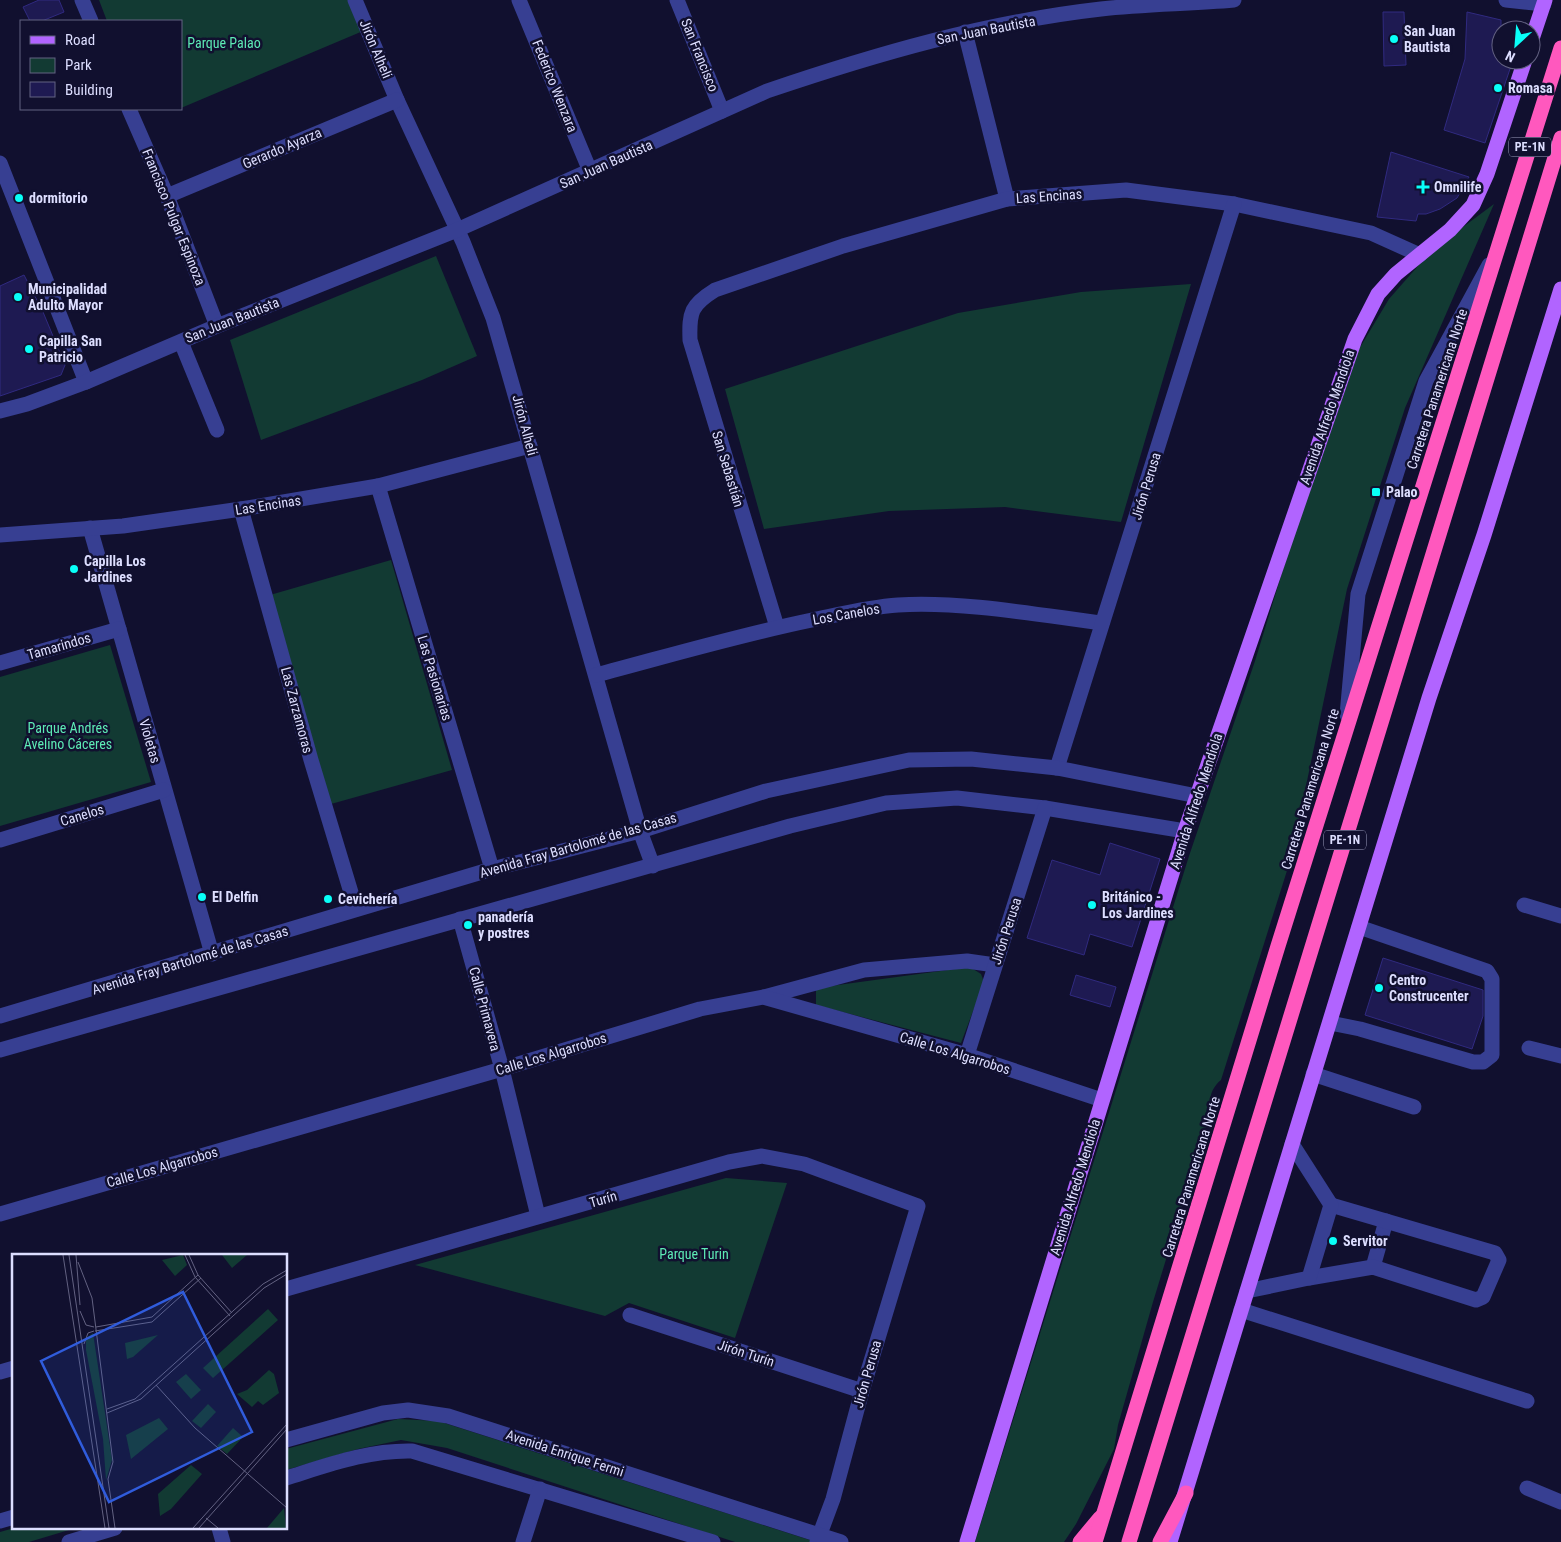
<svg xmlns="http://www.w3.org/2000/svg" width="1561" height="1542" viewBox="0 0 1561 1542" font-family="'Roboto Condensed',sans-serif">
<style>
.green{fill:#123a33}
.building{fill:#1e1a52;stroke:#302a80}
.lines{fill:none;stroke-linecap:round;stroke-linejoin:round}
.minor{stroke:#373f92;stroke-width:15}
.major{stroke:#b164ff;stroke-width:15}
.highway{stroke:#ff58be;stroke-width:15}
.poi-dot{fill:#09fff8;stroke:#11102f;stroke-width:2}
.labels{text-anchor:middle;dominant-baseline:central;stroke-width:5;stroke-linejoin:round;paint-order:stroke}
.shield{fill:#11102f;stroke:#a0a0c1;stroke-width:1}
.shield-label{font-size:12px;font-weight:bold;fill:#dddeff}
.street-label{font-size:14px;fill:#dddeff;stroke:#11102f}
.poi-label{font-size:14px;font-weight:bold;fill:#dddeff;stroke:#11102f;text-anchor:start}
.park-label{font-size:14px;fill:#5debb5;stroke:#11102f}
.inset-road{fill:none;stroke:#636282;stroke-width:1}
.view{fill:#305cdc;fill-opacity:0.15;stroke:#305cdc;stroke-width:2.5}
.inset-edge{fill:none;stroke:#dddeff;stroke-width:2.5}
</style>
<rect width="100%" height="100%" fill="#11102f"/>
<!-- green -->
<g class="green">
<path d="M99,0H350L363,31L181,108V21H107Z"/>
<path d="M1494,204L1405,408L1347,589L1291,858L1221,1080C1211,1088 1208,1100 1211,1112L1153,1302L1118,1425L1114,1449L1076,1524L1064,1542H975L1189,856L1255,661L1331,413L1353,359L1389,299L1432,250Z"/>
<path d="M436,256L477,356L422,380L261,440L230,340Z"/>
<path d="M1191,284L1121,522L1005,507L889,511L764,529L725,389L958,313L1081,292Z"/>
<path d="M391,560L452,770L331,804L270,595Z"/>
<path d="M110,645L151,782L0,826V677Z"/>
<path d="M970,967L981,974L984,982L961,1043L816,1005V988Z"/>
<path d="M726,1178L787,1183L735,1338L629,1303L605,1316L415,1265Z"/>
<path d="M398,1419L438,1421L816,1542H735L447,1448L401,1440L358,1449L286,1470V1449Z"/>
<path d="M14,1528H69V1530L29,1542H0V1532Z"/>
</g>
<!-- building -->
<g class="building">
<path d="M39,0H59L64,12L42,21H30L23,7Z"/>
<path d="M1383,12H1404L1406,65L1384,66Z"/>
<path d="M1467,12L1501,20V60H1513L1485,143L1444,130L1465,59Z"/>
<path d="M1391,152L1469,177L1457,198L1440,209L1426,214H1418L1416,221L1377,217Z"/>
<path d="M24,275L43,312L65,365L61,375L0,396V286Z"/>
<path d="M1110,843L1160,859L1132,947L1090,934L1084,955L1027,938L1052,860L1100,875Z"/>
<path d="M1383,958L1483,990V1016L1472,1049L1365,1015Z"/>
<path d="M1076,975L1116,987L1110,1007L1070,995Z"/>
</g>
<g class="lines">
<!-- minor -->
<g class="minor">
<path d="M82,0L91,21"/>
<path d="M355,0L397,100L463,242L493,318L640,831L653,866"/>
<path d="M519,0L590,171"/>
<path d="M677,0L722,111"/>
<path d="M1506,0L1544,4"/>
<path d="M965,32L1007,199"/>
<path d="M129,109L167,196L217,326"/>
<path d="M0,163L86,382"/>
<path d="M167,196L397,100"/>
<path d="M181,342L217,430"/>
<path d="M0,411L27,404L86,382L217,326L457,230L767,91C876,54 986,22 1101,9C1145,4 1190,4 1234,0"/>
<path d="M378,486L492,869"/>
<path d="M241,509L311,760L356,909"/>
<path d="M90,528L212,954"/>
<path d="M0,535L123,526L241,509L378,486L530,446"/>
<path d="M777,627L690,340C689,312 691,305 715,290L843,246L1007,199L1126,190L1234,204L1371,233L1420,255"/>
<path d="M0,663L119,629"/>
<path d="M596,675C668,656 739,635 812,620C841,614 869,607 898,605C962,601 1039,615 1102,623"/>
<path d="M1347,715L1358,594L1426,381L1489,265"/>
<path d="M1057,768L1234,204"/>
<path d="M0,840L164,790"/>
<path d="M1524,905L1561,916"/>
<path d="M460,919L502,1069L538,1216"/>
<path d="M764,997L864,970L967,961L995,965"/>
<path d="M0,1016L492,869L640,831L766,791L909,760L971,759L1057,768L1197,796"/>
<path d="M1330,1023L1360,1029L1473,1062H1483L1492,1055V979L1487,971L1359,927"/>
<path d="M1529,1048L1561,1056"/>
<path d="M0,1050L790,826L886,803L957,798L1045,808L1185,831"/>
<path d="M967,1055L1045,808"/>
<path d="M1313,1074L1414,1107"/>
<path d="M0,1214L502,1069L700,1009L763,997L967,1055L1102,1100"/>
<path d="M1373,1267L1386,1221"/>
<path d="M1309,1278L1373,1267L1476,1300L1483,1297L1499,1260L1495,1253L1331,1205"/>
<path d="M286,1289L729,1162L762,1156L804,1164L918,1206L862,1391L833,1499L817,1542"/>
<path d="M1247,1291L1309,1278L1331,1205L1292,1144"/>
<path d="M1241,1310L1527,1401"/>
<path d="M630,1315L862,1391"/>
<path d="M0,1372L14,1368"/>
<path d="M286,1440L383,1413L408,1410L448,1416L841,1542"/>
<path d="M286,1478C328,1465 368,1450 412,1451L713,1542"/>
<path d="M1527,1488L1561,1502"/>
<path d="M0,1521L14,1517"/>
<path d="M219,1528L223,1542"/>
<path d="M69,1542L115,1528"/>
<path d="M523,1542L540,1489"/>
</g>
<!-- major -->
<g class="major">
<path d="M1531,42L1545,0"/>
<path d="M967,1542L1185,831L1355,339L1378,294L1396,274L1450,230L1473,205L1487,174L1525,60"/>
<path d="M1170,1542L1429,698L1484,535L1561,289"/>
</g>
<!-- highway -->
<g class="highway">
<path d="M1080,1542L1100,1518"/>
<path d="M1095,1542L1278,946L1561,48"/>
<path d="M1129,1542L1561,138"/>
<path d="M1160,1542L1186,1493"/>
</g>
</g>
<!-- markers -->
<g class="poi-dot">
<circle cx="1394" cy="39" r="5"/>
<circle cx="1498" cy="88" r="5"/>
<path d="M1420.5 179.5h5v5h5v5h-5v5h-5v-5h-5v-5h5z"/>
<circle cx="19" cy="198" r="5"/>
<circle cx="18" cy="297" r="5"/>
<circle cx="29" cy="349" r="5"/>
<rect x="1371" y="487" width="10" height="10" rx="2.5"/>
<circle cx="74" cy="569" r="5"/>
<circle cx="202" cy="897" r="5"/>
<circle cx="328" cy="899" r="5"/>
<circle cx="1092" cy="905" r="5"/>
<circle cx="468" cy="925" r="5"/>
<circle cx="1379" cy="988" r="5"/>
<circle cx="1333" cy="1241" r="5"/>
</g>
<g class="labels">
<!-- shield labels -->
<g class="shield">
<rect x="1509" y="137.5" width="42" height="19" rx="4"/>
<rect x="1324" y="830.5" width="42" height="19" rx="4"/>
</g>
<g class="shield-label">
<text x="1530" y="147">PE-1N</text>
<text x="1345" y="840">PE-1N</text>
</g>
<!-- street labels -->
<g class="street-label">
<text transform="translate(986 30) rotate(-11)">San Juan Bautista</text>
<text transform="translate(376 49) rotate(67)">Jirón Alheli</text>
<text transform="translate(700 55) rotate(68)">San Francisco</text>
<text transform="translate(555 86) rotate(68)">Federico Wenzara</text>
<text transform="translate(282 148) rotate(-23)">Gerardo Ayarza</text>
<text transform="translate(606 164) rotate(-24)">San Juan Bautista</text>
<text transform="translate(1049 196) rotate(-4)">Las Encinas</text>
<text transform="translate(174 217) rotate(68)">Francisco Pulgar Espinoza</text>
<text transform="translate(232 320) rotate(-22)">San Juan Bautista</text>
<text transform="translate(1437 389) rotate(-72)">Carretera Panamericana Norte</text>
<text transform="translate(1327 417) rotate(-71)">Avenida Alfredo Mendiola</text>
<text transform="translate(525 425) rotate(75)">Jirón Alheli</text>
<text transform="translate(728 469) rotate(73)">San Sebastián</text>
<text transform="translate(1146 486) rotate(-73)">Jirón Perusa</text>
<text transform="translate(268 505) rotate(-9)">Las Encinas</text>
<text transform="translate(846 614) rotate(-10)">Los Canelos</text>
<text transform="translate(59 646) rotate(-16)">Tamarindos</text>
<text transform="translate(435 678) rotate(73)">Las Pasionarias</text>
<text transform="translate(297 710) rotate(75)">Las Zarzamoras</text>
<text transform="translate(150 741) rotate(74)">Violetas</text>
<text transform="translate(1310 789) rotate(-73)">Carretera Panamericana Norte</text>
<text transform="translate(1196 801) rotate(-72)">Avenida Alfredo Mendiola</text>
<text transform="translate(82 815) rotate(-17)">Canelos</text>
<text transform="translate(578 845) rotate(-16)">Avenida Fray Bartolomé de las Casas</text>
<text transform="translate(1006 931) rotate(-72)">Jirón Perusa</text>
<text transform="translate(190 960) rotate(-17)">Avenida Fray Bartolomé de las Casas</text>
<text transform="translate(485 1009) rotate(75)">Calle Primavera</text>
<text transform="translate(955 1053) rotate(17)">Calle Los Algarrobos</text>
<text transform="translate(551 1054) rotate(-17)">Calle Los Algarrobos</text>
<text transform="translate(162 1167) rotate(-16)">Calle Los Algarrobos</text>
<text transform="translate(1191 1177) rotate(-73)">Carretera Panamericana Norte</text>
<text transform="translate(1075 1187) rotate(-73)">Avenida Alfredo Mendiola</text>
<text transform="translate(603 1199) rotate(-16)">Turín</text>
<text transform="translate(746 1353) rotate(18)">Jirón Turín</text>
<text transform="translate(867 1374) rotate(-74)">Jirón Perusa</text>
<text transform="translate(565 1453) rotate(18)">Avenida Enrique Fermi</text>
</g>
<!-- poi labels -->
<g class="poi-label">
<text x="1404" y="31">San Juan<tspan x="1404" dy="16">Bautista</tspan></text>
<text x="1508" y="88">Romasa</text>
<text x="1434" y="187">Omnilife</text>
<text x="29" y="198">dormitorio</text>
<text x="28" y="289">Municipalidad<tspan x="28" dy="16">Adulto Mayor</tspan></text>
<text x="39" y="341">Capilla San<tspan x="39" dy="16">Patricio</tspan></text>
<text x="1386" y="492">Palao</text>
<text x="84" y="561">Capilla Los<tspan x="84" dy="16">Jardines</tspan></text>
<text x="212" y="897">El Delfin</text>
<text x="1102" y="897">Británico -<tspan x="1102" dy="16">Los Jardines</tspan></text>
<text x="338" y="899">Cevichería</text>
<text x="478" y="917">panadería<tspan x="478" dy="16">y postres</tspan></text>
<text x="1389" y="980">Centro<tspan x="1389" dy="16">Construcenter</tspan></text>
<text x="1343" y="1241">Servitor</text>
</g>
<!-- park labels -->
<g class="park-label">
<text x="224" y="43">Parque Palao</text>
<text x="68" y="728">Parque Andrés<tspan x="68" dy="16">Avelino Cáceres</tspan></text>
<text x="694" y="1254">Parque Turin</text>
</g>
</g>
<!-- overview -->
<g transform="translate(12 1254)">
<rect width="275" height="275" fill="#11102f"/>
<path d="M171,1L175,11L163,22L150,6ZM210,1H235L220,14ZM256,55L266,66L201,124L191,114ZM81,79L100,206L94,226L91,185L74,96V84ZM146,81L121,103L115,105L113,89ZM257,116L262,120L267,139L251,151L246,147L240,153L225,140L235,136ZM174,120L189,136L179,145L164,128ZM196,150L204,158L189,174L180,167ZM147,164L156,175L119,205L114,181ZM221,174L231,183L215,200L205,192ZM179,211L190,220L159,255L148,262L146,240ZM272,254L274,274H255Z" fill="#123a33"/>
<path class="inset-road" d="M51,1L93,274M57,1L97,274M64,1L68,51M173,1L183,23L218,62M177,1L186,21L220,59M66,8L80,44L101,208L96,225L103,274M68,57L74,71L82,73M84,73L140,63L186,21M83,77L140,68L189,24M72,90L76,79L82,77M144,131L183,174L275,254M95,155L123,145L251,30L275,16M95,159L129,145L252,34L275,20M194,264L206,274M181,274L275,170M187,274L275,175"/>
<path class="view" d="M171,38L240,178L97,248L29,107Z"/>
<rect width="275" height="275" class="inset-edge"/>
</g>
<!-- legend -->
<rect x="20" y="20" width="162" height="90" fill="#11102f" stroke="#636282"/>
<rect x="30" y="36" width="25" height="8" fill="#b164ff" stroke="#636282"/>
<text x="65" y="45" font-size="15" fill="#dddeff">Road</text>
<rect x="30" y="58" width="25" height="15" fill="#123a33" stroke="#636282"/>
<text x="65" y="70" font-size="15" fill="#dddeff">Park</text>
<rect x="30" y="82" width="25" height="15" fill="#1e1a52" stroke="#636282"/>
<text x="65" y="95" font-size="15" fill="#dddeff">Building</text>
<!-- north arrow -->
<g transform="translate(1516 45) rotate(206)"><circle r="24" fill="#11102f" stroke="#636282"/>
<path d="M0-4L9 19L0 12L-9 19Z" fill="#09fff8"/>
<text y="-8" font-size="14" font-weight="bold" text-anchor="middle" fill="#dddeff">N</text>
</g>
</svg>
